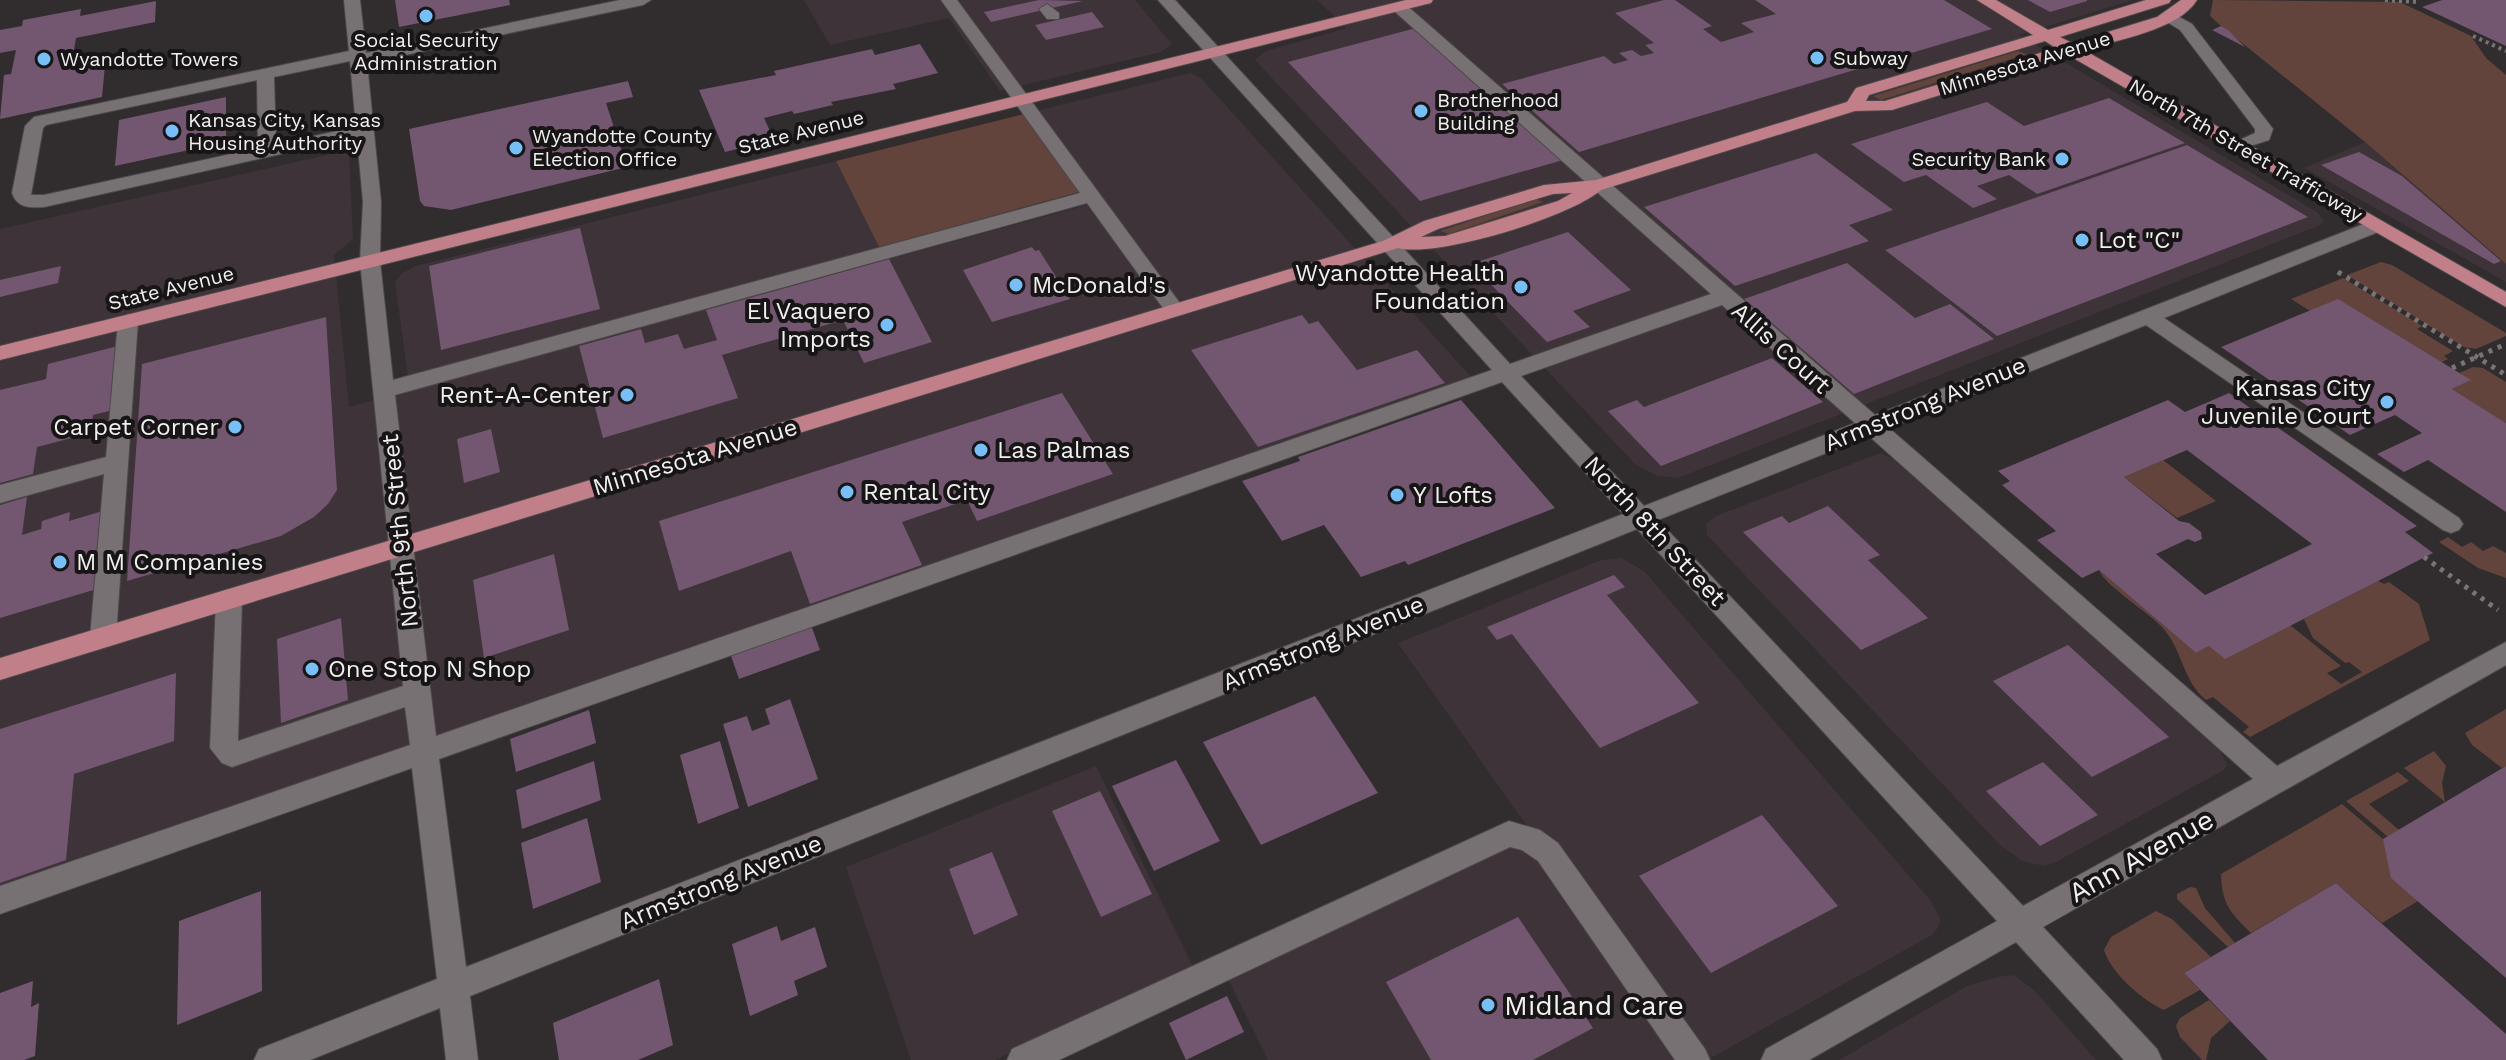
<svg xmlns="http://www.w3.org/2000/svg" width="2506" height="1060" viewBox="0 0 2506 1060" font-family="'Work Sans',sans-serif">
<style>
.built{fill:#3e3338}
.green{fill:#62443c}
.building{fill:#735670;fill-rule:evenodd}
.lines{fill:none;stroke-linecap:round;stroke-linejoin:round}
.minor-casing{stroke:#4d494a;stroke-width:2}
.major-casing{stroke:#4d494a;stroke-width:2}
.path-far1{stroke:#797576;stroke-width:4;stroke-dasharray:3 4;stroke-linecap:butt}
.path{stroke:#797576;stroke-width:5;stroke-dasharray:4 6;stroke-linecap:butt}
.minor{fill:#777173;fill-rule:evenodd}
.major{fill:#c18089;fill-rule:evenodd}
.poi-dot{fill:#78bff7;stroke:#181516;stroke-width:3}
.labels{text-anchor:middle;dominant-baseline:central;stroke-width:8;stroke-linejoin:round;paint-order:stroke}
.far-poi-label{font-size:20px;fill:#f2eff0;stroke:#181516;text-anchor:start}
.far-street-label{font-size:20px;fill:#f2eff0;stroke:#181516}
.poi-label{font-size:24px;fill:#f2eff0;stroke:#181516;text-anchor:start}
.street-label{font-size:24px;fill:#f2eff0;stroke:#181516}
.near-street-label{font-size:28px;fill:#f2eff0;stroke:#181516}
.near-poi-label{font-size:28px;fill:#f2eff0;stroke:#181516;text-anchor:start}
</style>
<rect width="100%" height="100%" fill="#312c2e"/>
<!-- built -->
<g class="built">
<path d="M804,0H1135L1172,44L1161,52L1000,91L949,18L830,45Z"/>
<path d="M1317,0H2133L2019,35L2317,212L2324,221L2318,226L1678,478L1657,476L1635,464L1255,60L1266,51L1347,28Z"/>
<path d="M1190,73L1201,78L1471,377L0,890V229L349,150L353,239L334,255L349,407L1087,205L1024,114Z"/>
<path d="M2365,142L2506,264V282L2304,168Z"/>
<path d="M836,161L879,247L408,377L395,282L402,273L416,266Z"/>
<path d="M1880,453L1893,459L2220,751L2227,764L2224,770L2056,862L2044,866L2022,861L2000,845L1707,535L1706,524L1716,516Z"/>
<path d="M1621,558L1644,571L1931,901L1940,919L1938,928L1932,935L1707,1060H1268L1228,979L1531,832L1398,643L1601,560Z"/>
<path d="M1096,766L1194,969L995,1060H911L846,867Z"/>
<path d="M2014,975L2034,990L2096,1060H1839L1967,986L1997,977Z"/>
</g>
<!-- green -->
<g class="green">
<path d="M2213,0L2400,2L2471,36L2486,58L2506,75V264L2365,142L2221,26L2210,16Z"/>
<path d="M2018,51L2027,54L1881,100L1873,96Z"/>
<path d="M1024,114L1079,192L879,247L836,161Z"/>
<path d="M1535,199L1543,202L1449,234L1440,231Z"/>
<path d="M2381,262L2392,265L2506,333V336L2476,349L2464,347L2347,275Z"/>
<path d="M2343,278L2422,326L2417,329L2453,351L2444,356L2448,359L2440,363L2310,311L2291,299Z"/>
<path d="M2473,367L2483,368L2506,382V423L2452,389L2470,380L2459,373Z"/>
<path d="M2163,460L2216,501L2177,518L2124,477Z"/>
<path d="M2448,537L2462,547L2471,542L2483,551L2493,546L2506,553V578L2478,568L2439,542Z"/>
<path d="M2099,570L2196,653L2209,646L2290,625L2341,666L2327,673L2341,684L2362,672L2349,662L2345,663L2313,638L2304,619L2378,581L2384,584L2389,582L2419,604L2430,640L2250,737L2243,732L2249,727L2213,697L2206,700C2182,680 2183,650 2162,627C2147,611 2105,586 2099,570Z"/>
<path d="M2506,709V766L2502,768L2472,745L2465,733Z"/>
<path d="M2434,751L2446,766L2442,783L2445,802L2404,768Z"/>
<path d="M2398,772L2409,781L2369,804L2399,830L2388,837L2346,801Z"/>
<path d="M2342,804L2383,839L2418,901L2382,923L2336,883L2251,933C2230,912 2222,905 2221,874Z"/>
<path d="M2190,887L2196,888L2205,908L2235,943L2228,947L2177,899V894Z"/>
<path d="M2156,911L2172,919L2211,957L2184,973L2200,990L2164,1010C2142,1000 2111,973 2104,950L2111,937Z"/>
<path d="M2209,1000L2230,1021L2211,1038L2206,1060H2202L2180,1037L2176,1026L2180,1018Z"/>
</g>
<!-- building -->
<g class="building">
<path d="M395,0H509L510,5L399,27Z"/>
<path d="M1039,0L1083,1L991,22L984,12Z"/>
<path d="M1664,0H1675L1712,26L1703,29L1721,42L1754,32L1741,23L1776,14L1755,0H1944L1992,29L1579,152L1502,84L1604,56L1614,64L1628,60L1619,53L1632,50L1641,56L1654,53L1645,45L1654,43L1615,13Z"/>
<path d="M2028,0H2087V1L2050,12Z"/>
<path d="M2442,0H2506V46L2422,7Z"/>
<path d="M156,1L155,22L76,38L72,62L106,55L102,97L0,119L4,75L11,74L16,50L0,53V30L22,26L23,20L81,9L80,16Z"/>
<path d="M1092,12L1104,27L1046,40L1035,25Z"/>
<path d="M2221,26L2228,30L2245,47L2212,30Z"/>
<path d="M1416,28L1563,160L1420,201L1288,62Z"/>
<path d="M920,44L938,73L893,84L896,89L831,102L833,105L794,114L792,111L764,118L774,140L725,152L699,90L776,75L774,71L872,49L875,55Z"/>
<path d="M628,81L633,97L606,103L627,167L451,210L424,206L420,201L409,129Z"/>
<path d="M226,97V142L115,166L119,120Z"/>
<path d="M2109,98L2185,143L2037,194L2009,175L1977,186L1997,199L1973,208L1926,175L1904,182L1851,144L1987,102L2024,126Z"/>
<path d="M2187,145L2308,217L1997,336L1885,250Z"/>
<path d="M2359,152L2402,176L2501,261L2494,264L2321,165Z"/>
<path d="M1816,153L1893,210L1849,225L1869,241L1735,286L1644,207Z"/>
<path d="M580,228L600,309L441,350L429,266Z"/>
<path d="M1568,232L1631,290L1573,311L1590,327L1547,342L1471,264Z"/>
<path d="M1032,247L1035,251L1039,250L1070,299L992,322L963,270Z"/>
<path d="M889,259L932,342L864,363L843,320L722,355L738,398L603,438L579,346L641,329L645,343L678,334L684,349L717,340L706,310Z"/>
<path d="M1847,263L1915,318L1950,304L1994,339L1854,394L1744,299Z"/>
<path d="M61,266L58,283L0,297V280Z"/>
<path d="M2338,299L2471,380L2452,389L2506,423V512L2428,460L2404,472L2377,454L2422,433L2395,415L2350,435L2221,347Z"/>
<path d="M1302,315L1309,324L1318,321L1357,370L1417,350L1445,383L1258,447L1191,350Z"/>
<path d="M326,317L337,490L328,504L314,517L281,536L127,581L142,364Z"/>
<path d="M118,346L113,410L93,415L91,433L37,447L33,474L0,483V390L46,379L48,364Z"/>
<path d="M1772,358L1823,402L1661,466L1608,411L1637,400L1644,407Z"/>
<path d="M1062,393L1113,474L977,521L967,500L902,522L922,565L810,604L791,551L679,591L659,521Z"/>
<path d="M2229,393L2417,526L2405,532L2433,553L2225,659L2209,646L2196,653L2099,570L2082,578L2037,540L2056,531L2002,485L2010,481L1998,471L2168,400L2185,412ZM2187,450L2312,544L2205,595L2156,554L2188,539L2195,542L2202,539L2201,532L2189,523L2179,521L2124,477Z"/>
<path d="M1461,400L1555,508L1408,565L1405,561L1361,577L1324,525L1282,541L1242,481L1300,461L1298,457Z"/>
<path d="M491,429L500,472L464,483L457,439Z"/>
<path d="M27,497L22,535L41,529L42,521L70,512L69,521L106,510L100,588L0,618V505Z"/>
<path d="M1828,506L1880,555L1868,560L1928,618L1861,650L1743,532L1782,516L1789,523Z"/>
<path d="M554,554L569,630L484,658L473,580Z"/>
<path d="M1614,575L1625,587L1607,595L1699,703L1600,748L1512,634L1497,640L1487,627Z"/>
<path d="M341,618L348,700L281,723L277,639Z"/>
<path d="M811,625L820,650L739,679L730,653Z"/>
<path d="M2068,645L2169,737L2092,777L1993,681Z"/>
<path d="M176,673L174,741L74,774L66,860L0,883V729Z"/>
<path d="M1315,696L1378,793L1261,845L1203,742Z"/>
<path d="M790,699L818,779L748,807L723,724L747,716L752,731L770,724L765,709Z"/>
<path d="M589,710L596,743L516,772L510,739Z"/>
<path d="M720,741L739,808L698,824L680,755Z"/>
<path d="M1176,760L1220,841L1154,871L1112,786Z"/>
<path d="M594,761L601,800L522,829L516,790Z"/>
<path d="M2043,762L2098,815L2040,846L1986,791Z"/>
<path d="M2506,766V978L2391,878L2383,839Z"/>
<path d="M1100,791L1152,894L1101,917L1052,811Z"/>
<path d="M1762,815L1838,906L1711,973L1639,876Z"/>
<path d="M587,818L601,882L533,909L521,843Z"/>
<path d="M992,852L1018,915L974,935L949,869Z"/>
<path d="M2336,883L2506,1034V1060H2268L2184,973Z"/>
<path d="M261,891L262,991L177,1025L179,921Z"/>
<path d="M1518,917L1593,1028L1533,1060H1431L1386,982Z"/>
<path d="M777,926L781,941L815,927L827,967L794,981L798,995L750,1016L732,944Z"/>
<path d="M659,979L673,1045L638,1060H559L553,1023Z"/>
<path d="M33,981L31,1007L39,1003L35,1056L24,1060H0V993Z"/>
<path d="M1227,996L1244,1032L1186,1060L1169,1023Z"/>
</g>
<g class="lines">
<defs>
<g id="minor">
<path d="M344,0H360L366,53L620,0H651L643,5L367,63L381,202L380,261L393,380L1080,193L941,0H957L1185,310L1182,315H1168L1087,203L395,395L436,736L1492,370L1158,0H1175L1510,364L1711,294L1393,10V4H1405L1875,415L2369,222H2383L2386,226L2383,230L2164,318L2459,518L2463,524L2459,530L2451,533L2443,530L2146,325L1889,428L2277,766L2506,642V665L2043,927L2157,1049L2162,1060H2124L2016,942L1809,1060H1761L1766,1049L1997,921L1637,529L470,996L478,1060H446L440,1008L310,1060H254L259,1049L437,979L412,768L0,914V886L410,745L405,707L232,767L222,763L210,748L216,599L220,592L229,589L238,592L242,599L238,741L403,686L360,261L363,202L357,137L44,207C30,208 17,208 12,193L25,126L34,117L349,51ZM350,61L356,127L276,144L274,77ZM257,80L258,148L44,195H31L43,128L46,125ZM1722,305L1855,423L1644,506L1521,376ZM1502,382L1623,514L466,967L439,759ZM1869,436L2253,779L2023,906L1658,520Z"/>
<path d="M1047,4L1059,13V19H1047L1039,9Z"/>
<path d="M2170,12L2192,24L2273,129L2269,140L2238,150L2232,149L2229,145L2255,133V129L2180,30L2164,20V14Z"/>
<path d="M128,314L138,321L116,637L112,644L103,647L94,644L90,637L104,474L0,503V485L106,457L118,321Z"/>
<path d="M1509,821L1540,830L1558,843L1705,1049L1710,1060H1675L1538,861L1522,850L1510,847L1059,1060H1007L1012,1049Z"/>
</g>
<g id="major">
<path d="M1406,0H1433L1431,3L0,360V346Z"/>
<path d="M1977,0H1996L2048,30L2146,0H2171L2169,3L2060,37L2072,43L2157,17L2181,0H2197C2179,30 2116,40 2084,50L2506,292V307L2068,55L1892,110L1855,111L1601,190C1570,217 1438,258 1398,248L0,680V658L1383,241L1424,221L1544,185L1596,180L1847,102L1856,88L2033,35ZM2045,41L2056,48L1885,101H1866L1869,95ZM1572,193L1558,201L1445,236L1421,237L1438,229L1553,194Z"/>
</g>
</defs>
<!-- minor casing -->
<use href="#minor" class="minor-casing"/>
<!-- major casing -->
<use href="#major" class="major-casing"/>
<!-- path-far1 -->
<g class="path-far1">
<path d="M2385,0L2416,2"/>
<path d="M2473,36L2506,51"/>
<path d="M2338,272L2341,274"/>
</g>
<!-- path -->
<g class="path">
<path d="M2338,272L2506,375"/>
<path d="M2452,368L2506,344"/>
<path d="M2424,557L2498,610"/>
</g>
<!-- minor -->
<use href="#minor" class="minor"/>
<!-- major -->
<use href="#major" class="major"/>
</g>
<!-- markers -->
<g class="poi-dot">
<circle cx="426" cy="16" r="8"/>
<circle cx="1817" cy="58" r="8"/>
<circle cx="44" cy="59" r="8"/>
<circle cx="1421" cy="111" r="8"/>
<circle cx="172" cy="131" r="8"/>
<circle cx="516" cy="148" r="8"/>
<circle cx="2062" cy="159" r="8"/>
<circle cx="2082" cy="240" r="8"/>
<circle cx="1016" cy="285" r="8"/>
<circle cx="1521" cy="287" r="8"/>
<circle cx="887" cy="325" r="8"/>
<circle cx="627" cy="395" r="8"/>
<circle cx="2387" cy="402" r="8"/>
<circle cx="235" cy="427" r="8"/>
<circle cx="981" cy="450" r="8"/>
<circle cx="847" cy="492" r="8"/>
<circle cx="1397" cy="495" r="8"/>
<circle cx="60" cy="562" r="8"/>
<circle cx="312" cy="669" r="8"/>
<circle cx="1488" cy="1005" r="8"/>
</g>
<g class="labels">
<!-- far-poi labels -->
<g class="far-poi-label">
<text x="426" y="40" text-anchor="middle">Social Security<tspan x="426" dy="23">Administration</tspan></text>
<text x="1833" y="58">Subway</text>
<text x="60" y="59">Wyandotte Towers</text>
<text x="1437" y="100">Brotherhood<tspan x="1437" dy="23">Building</tspan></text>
<text x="188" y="120">Kansas City, Kansas<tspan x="188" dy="23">Housing Authority</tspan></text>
<text x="532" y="136">Wyandotte County<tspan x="532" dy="23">Election Office</tspan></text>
<text x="2046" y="159" text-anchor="end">Security Bank</text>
</g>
<!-- far-street labels -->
<g class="far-street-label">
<text transform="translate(2025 63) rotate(-17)">Minnesota Avenue</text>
<text transform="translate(801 132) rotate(-14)">State Avenue</text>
<text transform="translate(2246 150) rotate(30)">North 7th Street Trafficway</text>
<text transform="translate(171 288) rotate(-14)">State Avenue</text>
</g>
<!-- poi labels -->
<g class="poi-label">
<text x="2098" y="240">Lot "C"</text>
<text x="1505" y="273" text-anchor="end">Wyandotte Health<tspan x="1505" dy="28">Foundation</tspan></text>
<text x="1032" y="285">McDonald's</text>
<text x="871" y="311" text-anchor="end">El Vaquero<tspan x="871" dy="28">Imports</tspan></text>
<text x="2371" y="388" text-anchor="end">Kansas City<tspan x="2371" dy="28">Juvenile Court</tspan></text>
<text x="611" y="395" text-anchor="end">Rent-A-Center</text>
<text x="219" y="427" text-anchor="end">Carpet Corner</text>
<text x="997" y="450">Las Palmas</text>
<text x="863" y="492">Rental City</text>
<text x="1413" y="495">Y Lofts</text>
<text x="76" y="562">M M Companies</text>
<text x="328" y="669">One Stop N Shop</text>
</g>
<!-- street labels -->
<g class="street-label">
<text transform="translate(1781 348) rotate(42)">Allis Court</text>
<text transform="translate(1925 404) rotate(-22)">Armstrong Avenue</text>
<text transform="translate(695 457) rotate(-17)">Minnesota Avenue</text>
<text transform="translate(400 531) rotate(-96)">North 9th Street</text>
<text transform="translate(1655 531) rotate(47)">North 8th Street</text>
<text transform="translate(1323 643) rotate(-22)">Armstrong Avenue</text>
<text transform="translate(721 882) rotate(-22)">Armstrong Avenue</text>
</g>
<!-- near-street labels -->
<g class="near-street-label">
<text transform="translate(2141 856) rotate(-29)">Ann Avenue</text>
</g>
<!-- near-poi labels -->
<g class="near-poi-label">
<text x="1504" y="1005">Midland Care</text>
</g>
</g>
</svg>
